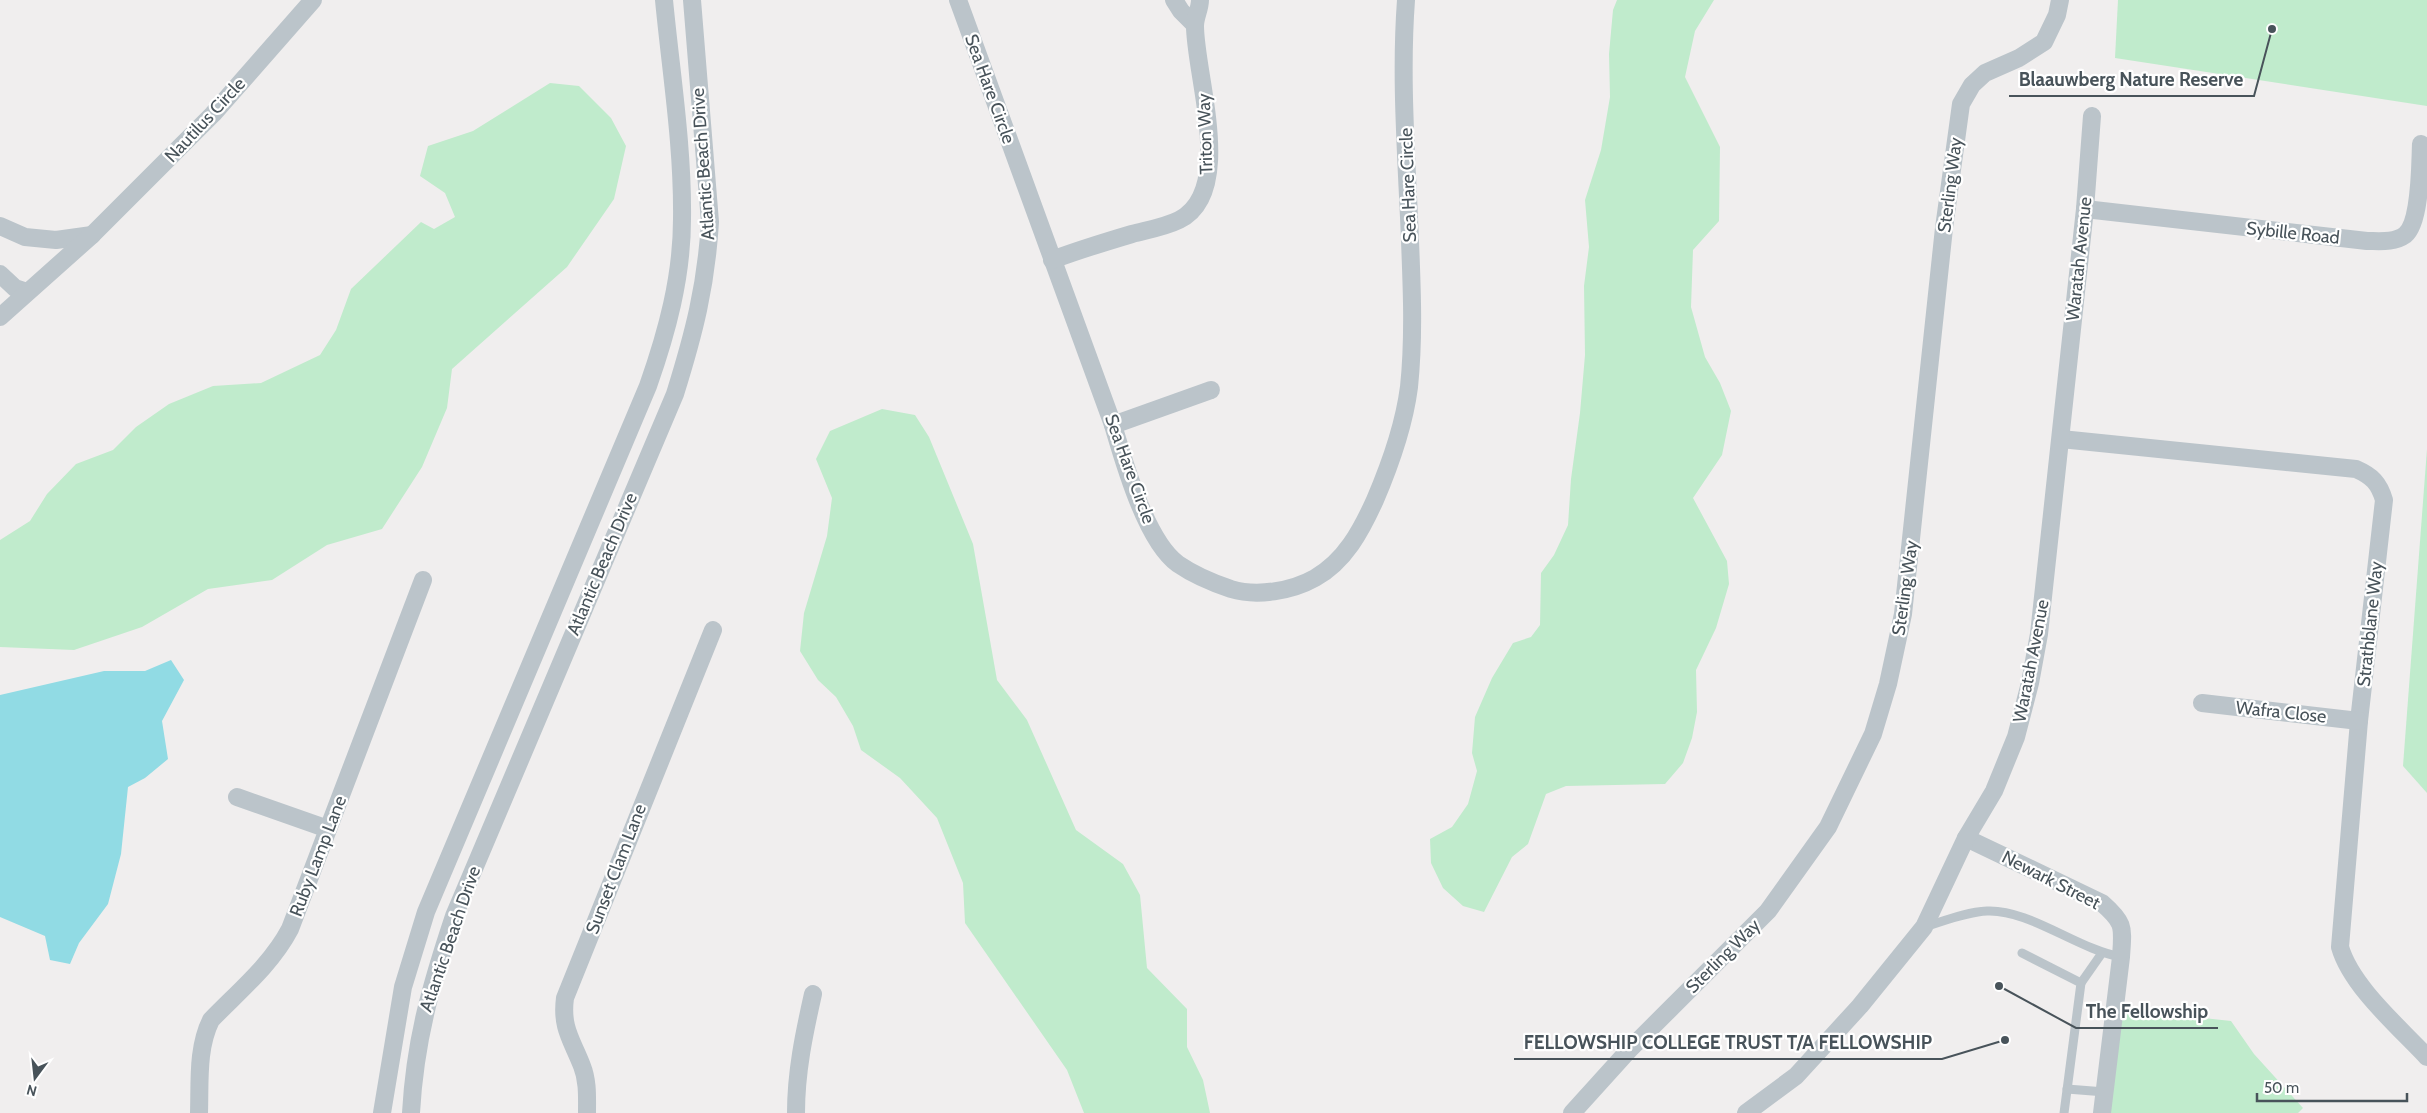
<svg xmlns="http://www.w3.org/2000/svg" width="2427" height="1113" viewBox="0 0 2427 1113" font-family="Cabin,sans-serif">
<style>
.green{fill:#c0ebcc}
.water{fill:#91dbe4}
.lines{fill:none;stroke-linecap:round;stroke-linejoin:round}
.lane{stroke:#bbc4ca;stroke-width:9}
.street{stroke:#bbc4ca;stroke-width:18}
.labels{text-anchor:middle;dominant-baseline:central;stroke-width:4.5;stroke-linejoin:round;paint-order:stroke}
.street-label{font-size:18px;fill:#48535a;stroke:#fff}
.leader{fill:none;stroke:#48535a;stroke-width:2}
.callout-dot{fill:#48535a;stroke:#fff;stroke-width:2}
.callout-label{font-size:19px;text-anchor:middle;font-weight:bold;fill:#48535a;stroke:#fff;stroke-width:4.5;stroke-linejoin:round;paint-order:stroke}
</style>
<rect width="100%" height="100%" fill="#f0eeee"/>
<!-- green -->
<g class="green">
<path d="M1617,0H1714L1695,31L1685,77L1720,147L1719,221L1693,250L1691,307L1705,357L1720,383L1731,411L1722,455L1693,498L1727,561L1729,584L1716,628L1696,670L1697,712L1692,738L1683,763L1665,784L1566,786L1546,794L1528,844L1512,857L1484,912L1463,906L1443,888L1431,863L1430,839L1452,827L1468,804L1477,771L1472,753L1475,717L1492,678L1513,643L1531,637L1540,625L1541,573L1554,555L1568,525L1571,479L1580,413L1585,355L1584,286L1589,247L1585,200L1601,150L1610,97L1609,54L1613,10Z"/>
<path d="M2118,0H2427V106L2115,58Z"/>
<path d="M550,83L579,86L611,118L626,146L614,199L567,267L452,369L447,408L422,467L382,529L327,545L272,580L208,589L142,627L74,650L0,647V540L30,521L47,494L76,464L113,450L136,427L169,404L213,386L261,383L320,355L336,330L351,289L421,222L434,229L455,217L445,193L420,176L428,146L473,131Z"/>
<path d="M882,409L915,415L929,437L973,544L997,680L1027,720L1076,830L1123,864L1140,895L1147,968L1187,1009V1047L1203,1080L1210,1113H1084L1067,1070L965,923L963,883L937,818L900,778L861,750L853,726L836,697L818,680L800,651L804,613L827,536L832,498L816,459L830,431Z"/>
<path d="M2427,449V793L2403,766Z"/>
<path d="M2121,1009L2231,1021L2254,1054L2303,1108L2298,1113H2110Z"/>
</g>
<!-- water -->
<path class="water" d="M171,660L184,680L162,721L168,759L145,778L128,787L121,854L108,904L79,943L70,964L50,960L45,936L0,917V695L104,671H145Z"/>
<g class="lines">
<!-- lane -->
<g class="lane">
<path d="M1924,927C1944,921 1966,912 1987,911C2029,909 2077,949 2121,957"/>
<path d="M2022,953L2081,983L2064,1113"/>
<path d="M2081,983L2102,953"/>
<path d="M2067,1089L2105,1092"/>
</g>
<!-- street -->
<g class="street">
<path d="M958,0L1113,425C1124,462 1146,541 1178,564C1194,575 1213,583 1231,589C1257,597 1292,591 1315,578C1345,561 1361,531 1375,500C1390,465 1404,426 1409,387C1414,339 1412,290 1410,241C1407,162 1400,80 1406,0"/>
<path d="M1174,0L1181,11L1195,25"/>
<path d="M2085,209L2367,241C2379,241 2394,243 2405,235C2421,222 2420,164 2421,144"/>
<path d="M0,226L25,237L56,240L92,235"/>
<path d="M1052,260C1079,250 1105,242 1132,234C1147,230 1165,227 1179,220C1236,192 1195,75 1195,26C1195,17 1200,9 1200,0"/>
<path d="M0,274L15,288L27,292"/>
<path d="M0,317L92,235L213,114L313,0"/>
<path d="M1113,425L1211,390"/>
<path d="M2061,439L2356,469C2372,476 2379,483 2384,500L2359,721L2340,947C2351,986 2399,1027 2427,1057"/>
<path d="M2202,703L2359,721"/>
<path d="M237,797L328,829"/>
<path d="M1966,838L2102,903C2125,923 2123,927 2121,957L2102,1113"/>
<path d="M199,1113C200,1082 197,1048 211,1020C239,991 271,965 290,929L423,580"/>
<path d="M382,1113L403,987L426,912L648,386C667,332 682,277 682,219C683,146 671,73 664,0"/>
<path d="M411,1113C415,1040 431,985 454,916L675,394C694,333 706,287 710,222L692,0"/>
<path d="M587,1113C587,1097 588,1081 582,1066C572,1040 561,1028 565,998L713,630"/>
<path d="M796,1113C796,1072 804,1034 813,994"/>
<path d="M1572,1113L1629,1050L1768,911L1828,827L1873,734L1888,684L1903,614L1944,228L1961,104L1972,85L1985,73L2019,58L2044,42L2057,15L2060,0"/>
<path d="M1746,1113L1796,1076L1860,1006L1924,927L1966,838L1994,791L2016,737L2030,683L2039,634L2085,209L2092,116"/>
</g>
</g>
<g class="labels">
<!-- street labels -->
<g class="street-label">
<text transform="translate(990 89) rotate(70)">Sea Hare Circle</text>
<text transform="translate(205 120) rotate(-47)">Nautilus Circle</text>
<text transform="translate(1205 134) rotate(-92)">Triton Way</text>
<text transform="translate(703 164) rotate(-94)">Atlantic Beach Drive</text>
<text transform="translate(1408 185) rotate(-92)">Sea Hare Circle</text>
<text transform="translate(1950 185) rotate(-83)">Sterling Way</text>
<text transform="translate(2293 233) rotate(6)">Sybille Road</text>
<text transform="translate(2079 259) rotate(-84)">Waratah Avenue</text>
<text transform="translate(1130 469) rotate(70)">Sea Hare Circle</text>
<text transform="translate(602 564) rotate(-67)">Atlantic Beach Drive</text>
<text transform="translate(1905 588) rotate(-82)">Sterling Way</text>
<text transform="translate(2370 624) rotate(-84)">Strathblane Way</text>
<text transform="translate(2031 661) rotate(-79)">Waratah Avenue</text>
<text transform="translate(2281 712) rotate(6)">Wafra Close</text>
<text transform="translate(318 856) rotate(-69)">Ruby Lamp Lane</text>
<text transform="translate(616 869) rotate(-69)">Sunset Clam Lane</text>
<text transform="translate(2051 880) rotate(27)">Newark Street</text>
<text transform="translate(450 939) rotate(-71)">Atlantic Beach Drive</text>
<text transform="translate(1723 956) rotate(-45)">Sterling Way</text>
</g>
</g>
<!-- callouts -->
<path class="leader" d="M2272 29L2254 96H2009M1999 986L2076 1028H2218M2005 1040L1942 1059H1514"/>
<g class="callout-dot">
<circle cx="2272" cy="29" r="5"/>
<circle cx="1999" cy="986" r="5"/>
<circle cx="2005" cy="1040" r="5"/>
</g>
<g class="callout-label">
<text x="2131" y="86">Blaauwberg Nature Reserve</text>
<text x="2147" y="1018">The Fellowship</text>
<text x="1728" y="1049">FELLOWSHIP COLLEGE TRUST T/A FELLOWSHIP</text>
</g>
<!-- north arrow -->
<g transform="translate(35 1078) rotate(195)" stroke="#ffffff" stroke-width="4" paint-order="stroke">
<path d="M0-4L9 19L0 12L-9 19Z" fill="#48535a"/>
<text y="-8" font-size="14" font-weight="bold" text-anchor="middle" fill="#48535a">N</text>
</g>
<!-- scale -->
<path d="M2257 1093v8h150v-8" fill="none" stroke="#48535a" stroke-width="2.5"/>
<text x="2264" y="1093" font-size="15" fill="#48535a" stroke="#ffffff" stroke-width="4" paint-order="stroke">50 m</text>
</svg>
